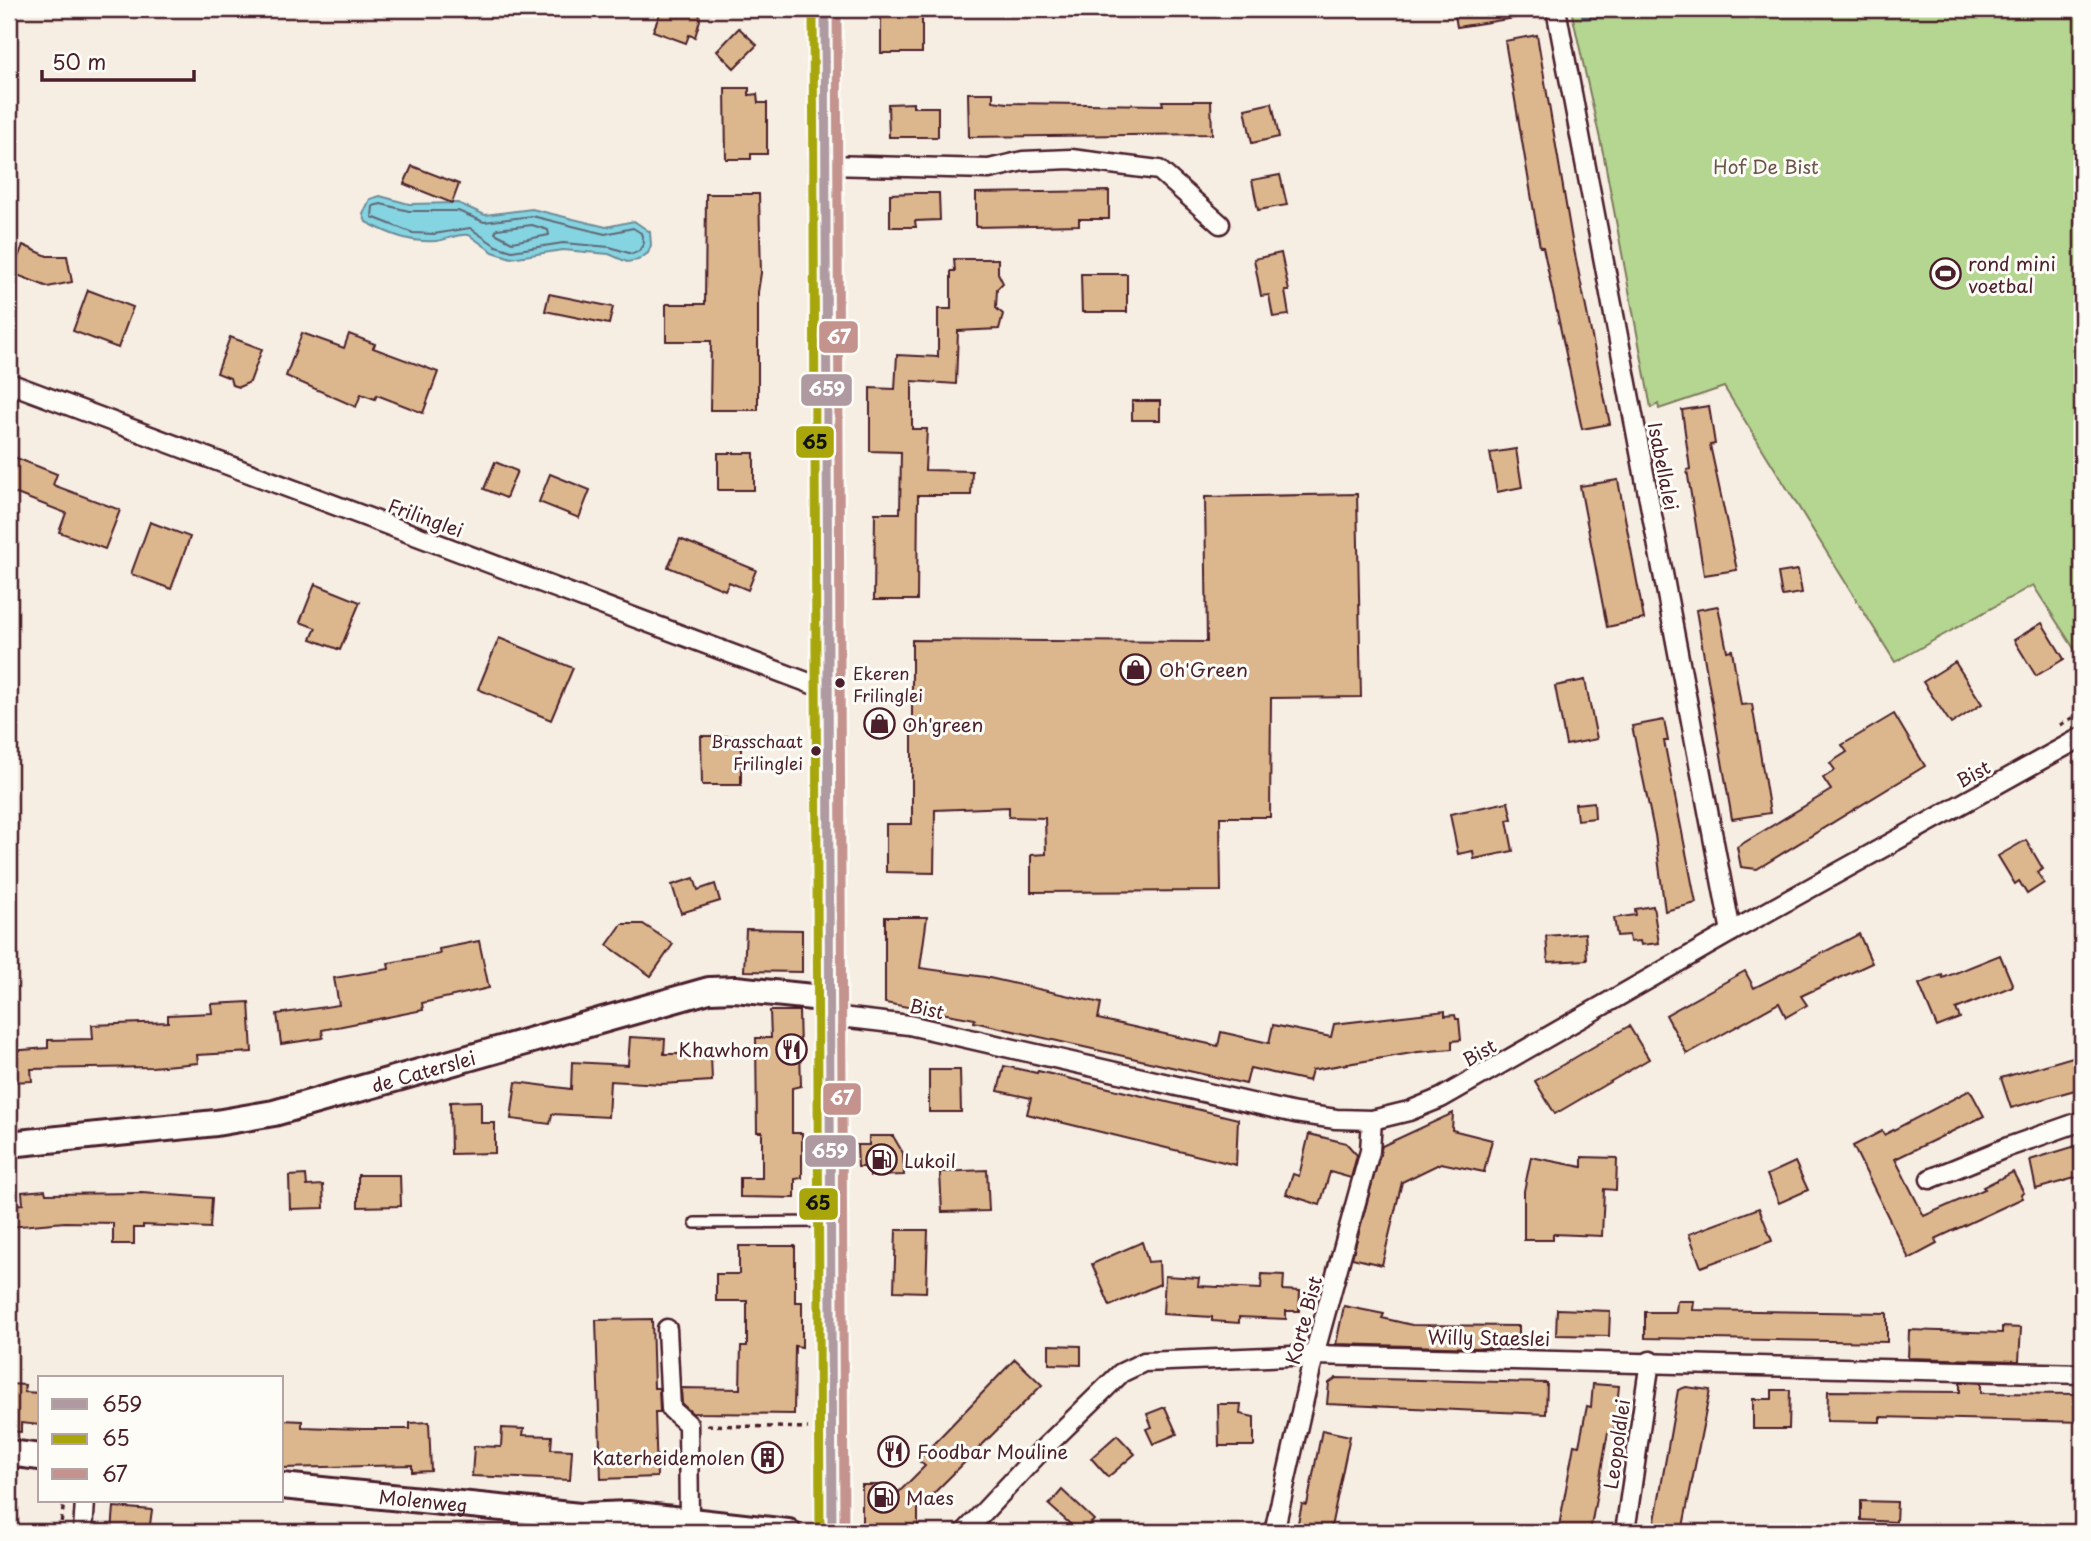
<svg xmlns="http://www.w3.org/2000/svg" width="2091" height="1541" viewBox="0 0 2091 1541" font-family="'Playpen Sans',sans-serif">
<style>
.green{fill:#b4d690;stroke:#7f7a5e;stroke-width:2}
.water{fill:#85d4e2;stroke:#6d8c99;stroke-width:2}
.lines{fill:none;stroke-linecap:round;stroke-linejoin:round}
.shore{stroke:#626774;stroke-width:2}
.stream{stroke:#6d8c99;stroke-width:6}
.building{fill:#dcb78d;stroke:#4a1f2b;stroke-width:2}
.lane-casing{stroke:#4a1f2b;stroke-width:14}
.street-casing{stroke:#4a1f2b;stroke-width:23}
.secondary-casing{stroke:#4a1f2b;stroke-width:30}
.primary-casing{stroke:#4a1f2b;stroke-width:33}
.path{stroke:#4a1f2b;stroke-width:3.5;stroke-dasharray:5 5;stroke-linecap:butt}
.lane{stroke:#fdfcf7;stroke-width:9}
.street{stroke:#fdfcf7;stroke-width:18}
.secondary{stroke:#fdfcf7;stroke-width:24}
.primary{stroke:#fdfcf7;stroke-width:28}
.bus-1-casing{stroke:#fdfcf7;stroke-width:14}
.bus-2-casing{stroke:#fdfcf7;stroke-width:14}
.bus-3-casing{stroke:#fdfcf7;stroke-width:14}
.bus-1{stroke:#ae9aa0;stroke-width:9}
.bus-2{stroke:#a8a60b;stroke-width:9}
.bus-3{stroke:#c4938e;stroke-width:9}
.bus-dot{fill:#4a1f2b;stroke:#fdfcf7;stroke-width:2.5}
.labels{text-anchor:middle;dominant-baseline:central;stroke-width:6;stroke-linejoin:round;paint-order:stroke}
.bus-label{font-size:17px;fill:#4a1f2b;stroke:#fdfcf7;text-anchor:start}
.park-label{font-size:19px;fill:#6a5649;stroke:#fdfcf7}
.poi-label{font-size:19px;fill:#4a1f2b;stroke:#fdfcf7;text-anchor:start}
.street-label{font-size:19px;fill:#4a1f2b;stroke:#fdfcf7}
.line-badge{stroke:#fdfcf7;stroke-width:2.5}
.badge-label{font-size:19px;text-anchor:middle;font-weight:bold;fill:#fff}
.pale-badge-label{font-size:19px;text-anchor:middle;font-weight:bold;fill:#111}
</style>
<rect width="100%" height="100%" fill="#f6eee2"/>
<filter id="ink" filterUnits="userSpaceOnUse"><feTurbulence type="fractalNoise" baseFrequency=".0143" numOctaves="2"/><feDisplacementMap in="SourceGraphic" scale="14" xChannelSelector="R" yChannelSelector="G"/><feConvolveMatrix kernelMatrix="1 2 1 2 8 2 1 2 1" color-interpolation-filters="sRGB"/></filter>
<g filter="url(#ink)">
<!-- green -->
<path class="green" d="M1571,9H2082V661L2033,585L1895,662L1724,387L1659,409L1658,404L1651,408L1604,157Z"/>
<!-- water -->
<path class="water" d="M380,196L409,204L458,203L485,215L532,209L606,227L634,221L650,232L651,245L648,253L638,260L627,262L609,254L563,250L511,258L493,252L469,235C458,233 447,240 436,241C410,243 389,234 366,222L363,214L370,199Z"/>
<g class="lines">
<!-- shore -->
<g class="shore">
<path d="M381,204L409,211H458L484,222L532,216L605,234L633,228L641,233L644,243L639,251L632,254L610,247L563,243L512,251L496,246L470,228L434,234L413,233L372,217L373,206Z"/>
<path d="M532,225L548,230L549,235L512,242L495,233L497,229Z"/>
</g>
<!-- stream -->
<path class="stream" d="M1584,17L1648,9"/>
</g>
<!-- building -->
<g class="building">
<path d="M662,9H699L700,20L695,37L689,35L686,43L653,31Z"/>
<rect x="881" y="9" width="41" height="44"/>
<path d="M1454,9H1514L1515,18L1457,27Z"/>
<path d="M739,28L757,45L734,68L717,51Z"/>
<path d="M1537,35L1572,240L1610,424L1582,429L1543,247H1540L1505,41Z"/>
<path d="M725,88H749V95L757,94L758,103H767V154H751V159H726Z"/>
<path d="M968,93H993V101L1007,103L1163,105L1162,101H1211L1212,134L969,137Z"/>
<path d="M913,103V107H938V137H889L888,104Z"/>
<path d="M1272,103L1279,137L1252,143L1245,109Z"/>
<path d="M412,166L459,184L452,203L404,184Z"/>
<path d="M1280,175L1287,205L1258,210L1252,180Z"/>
<path d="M1109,191V219H1079V225L976,227V193Z"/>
<path d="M914,193H939L940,220L915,221L916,227H890V194Z"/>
<path d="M706,194H759L761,273L758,292V410H710L711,341H666V304H705Z"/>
<path d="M23,245L47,256H67L72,282L48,287L12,273Z"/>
<path d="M1281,253L1289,291H1285L1289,315L1273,317L1269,295L1261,296L1254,259Z"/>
<path d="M954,259H998V273L1003,283L997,289L996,308L1003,314L999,329L958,331L956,384L912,381V429H927L925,470L972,471L971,495H918L917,600H874L875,513H900L901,452L870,451V388L895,389L897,355L938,357V309H951V271H955Z"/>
<path d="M1081,274H1127V312H1082Z"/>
<path d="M88,290L133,307L118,348L73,331Z"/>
<path d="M549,294L613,307L609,324L545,311Z"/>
<path d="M302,333L344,348L349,334L375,344L373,348L438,372L423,413L377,395L375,399L361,394L356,407L286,376Z"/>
<path d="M230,337L262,349L250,382L239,387L232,385L230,378L217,373Z"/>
<rect x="1132" y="401" width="28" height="19"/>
<path d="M1709,406L1715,444L1710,445L1737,570L1704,575L1687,470L1690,469L1682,410Z"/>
<path d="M1516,449L1522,487L1497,492L1490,453Z"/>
<rect x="718" y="453" width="36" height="37"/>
<path d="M9,455L57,474L53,485L120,510L105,549L59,532L66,513L9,491Z"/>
<path d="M495,462L517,471L506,498L484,489Z"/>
<path d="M550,474L590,490L579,518L539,502Z"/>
<path d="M1618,480L1644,619L1607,627L1580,486Z"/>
<path d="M1357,494L1361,697L1271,698L1270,817H1220L1221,891L1031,892V855L1046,854L1045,818L1009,817V807L935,810L934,873L886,872V824H912V640L1207,642L1205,497Z"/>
<path d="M150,522L190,537L171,589L131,574Z"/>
<path d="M680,539L756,570L748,590L729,582L725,590L668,567Z"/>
<path d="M1798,570L1802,593L1782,596L1778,573Z"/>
<path d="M315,584L360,602L340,650L311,639L316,628L300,622Z"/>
<path d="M1718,606L1727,651L1732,650L1741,705L1752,704L1770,813L1732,819L1696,610Z"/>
<path d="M2042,623L2064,659L2036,676L2014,640Z"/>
<path d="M499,638L573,668L551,720L478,689Z"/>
<path d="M1955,662L1982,704L1951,724L1923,682Z"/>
<path d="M1585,680L1597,739L1566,745L1555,686Z"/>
<path d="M1894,714L1925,766L1757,869L1741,867L1737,847L1831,790L1823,778L1835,770L1830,763L1847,752L1842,745Z"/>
<path d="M1664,720L1668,741H1664L1696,903L1665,911L1655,835L1632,726Z"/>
<path d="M701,736H741V785H702Z"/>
<path d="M1508,802L1512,819L1507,820L1513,851L1474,859L1473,851L1458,854L1450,814Z"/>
<path d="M1594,802L1595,818L1577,820L1575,804Z"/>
<path d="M2026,840L2043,869L2037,872L2044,883L2027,894L2019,881L2015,884L1998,856Z"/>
<path d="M694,878L698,890L715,884L720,901L681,913L672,885Z"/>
<path d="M1653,906L1659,943L1641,945L1640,941L1630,942L1629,935L1617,936L1614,918L1636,915L1635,909Z"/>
<path d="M885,917H927L920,968L985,977L1101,1003L1098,1019L1218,1046L1221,1032L1269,1043L1273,1025L1331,1037L1334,1024L1445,1011V1016L1455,1015L1456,1019H1459L1461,1040L1452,1041V1049L1418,1052L1312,1070L1309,1081L1250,1068L1246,1084L974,1022L975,1019L885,1003Z"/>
<path d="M622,924H643L673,944L651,976L607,945Z"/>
<path d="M746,929L802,930V972L744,971Z"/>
<path d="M1585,933L1587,960L1548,962L1546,936Z"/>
<path d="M1859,934L1872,963L1801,996L1807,1005L1786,1017L1779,1003L1687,1054L1666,1015L1745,971L1754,988Z"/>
<path d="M479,941L489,988L422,1003L423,1010L322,1030L323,1038L281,1044L277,1014L339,1005L334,978L389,969L388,963L440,954L439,949Z"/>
<path d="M2000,955L2013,986L1956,1009L1960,1018L1937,1027L1919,984L1942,975L1943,978Z"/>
<path d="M249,1002L252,1052L197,1055L198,1063L152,1067L31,1069L32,1081L9,1082V1051L48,1048V1040L93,1039L92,1025L168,1022V1015L212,1013L211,1004Z"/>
<path d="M770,1011H799L801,1086L792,1088V1133H802V1178L795,1179V1198L740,1197V1178H762V1132H757L756,1038H771Z"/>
<path d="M1629,1026L1649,1059L1555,1114L1535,1081Z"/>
<path d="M630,1037L665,1039L664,1054H711L712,1081L662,1084L610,1081L608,1117L552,1114L550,1124L511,1119L516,1082L571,1089L572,1062L628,1065Z"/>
<path d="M2076,1056L2082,1088L2011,1108L2001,1078Z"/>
<path d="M1004,1066L1037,1073L1038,1071L1238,1119L1236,1165L1027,1114L1031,1098L998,1091Z"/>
<path d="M929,1070H960L961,1112H929Z"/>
<path d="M1970,1090L1984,1116L1895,1159L1924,1216L1985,1189L1983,1187L2013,1172L2024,1193L2021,1194L2023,1198L1935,1239L1937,1244L1909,1259L1853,1146L1882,1131L1884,1135Z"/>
<path d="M481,1101V1123H495V1153L451,1154L450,1102Z"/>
<path d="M1453,1113L1452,1130L1492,1140L1484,1172L1441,1163L1402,1182L1382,1265L1352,1258L1382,1146Z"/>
<path d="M1309,1134L1346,1143L1357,1155L1351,1178L1330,1172L1320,1205L1286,1194L1293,1174L1299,1176Z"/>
<path d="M869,1136H893L903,1153L904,1175L870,1176V1167H858L857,1145H869Z"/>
<path d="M2082,1144V1176L2036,1189L2030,1160Z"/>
<path d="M1531,1157L1582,1167V1157L1617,1158L1616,1190L1604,1189L1602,1236L1553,1234V1240H1524V1191Z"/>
<path d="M1795,1162L1808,1190L1779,1203L1767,1175Z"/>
<path d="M987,1170L989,1211L942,1212L940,1172Z"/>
<path d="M306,1175L307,1186L323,1185L324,1208L290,1209L289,1176Z"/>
<path d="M358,1175H400L401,1206L358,1207Z"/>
<path d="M45,1190L46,1194L142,1193L212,1198L210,1228L143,1225V1228H134V1244H113V1223L65,1222L9,1227V1205L23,1204L22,1192Z"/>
<path d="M1759,1208L1772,1241L1701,1267L1689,1234Z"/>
<path d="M896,1230H928L926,1292L894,1291Z"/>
<path d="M1142,1242L1148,1262L1159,1261L1160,1284L1110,1306L1092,1264Z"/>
<path d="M739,1246H795V1302H802V1347L795,1346L794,1414L692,1413L682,1404L681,1388L740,1389L741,1346H747V1301H716V1274H739Z"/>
<path d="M1262,1274L1284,1275L1283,1290L1300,1291L1299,1311H1286V1319L1239,1317V1323L1212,1321V1317L1163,1314L1165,1276L1199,1278L1198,1286L1261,1289Z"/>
<path d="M1677,1301H1694L1693,1310L1887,1313V1342L1645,1338V1312H1676Z"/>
<path d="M1344,1306L1384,1314L1382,1318L1412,1325L1519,1326V1349L1336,1344Z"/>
<path d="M1557,1309L1610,1311L1609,1336L1556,1335Z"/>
<path d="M652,1319L654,1388H659L660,1412H655L657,1477L601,1479L596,1320Z"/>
<path d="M2002,1327L2021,1328L2019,1361L1908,1358L1909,1330L2002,1333Z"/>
<path d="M1049,1345L1081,1346V1365L1049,1364Z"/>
<path d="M1015,1359L1042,1385L918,1509V1531L862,1532V1485H888L898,1493L925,1466L918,1460Z"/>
<path d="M1336,1378L1547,1383L1546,1414L1327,1404L1329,1383Z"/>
<path d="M1960,1382L1981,1383V1393L2082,1394V1422L1880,1417V1422L1827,1421L1828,1391L1960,1392Z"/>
<path d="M9,1384L25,1385L24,1392L40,1393V1425L21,1423V1432L9,1431Z"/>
<path d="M1593,1384L1619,1386L1614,1434L1608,1432L1590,1532H1558L1574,1445L1579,1446L1587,1406L1591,1407Z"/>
<path d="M1686,1387L1710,1390L1682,1532H1653L1678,1390Z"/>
<path d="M1772,1390H1790L1789,1429H1753V1399H1772Z"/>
<path d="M1218,1404H1241L1240,1414L1254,1417V1446H1219Z"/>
<path d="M1165,1407L1177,1434L1153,1444L1146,1429L1152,1427L1147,1414Z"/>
<path d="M282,1420L302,1421V1427L362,1429H410V1423L429,1422L431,1471L412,1472V1465L282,1468Z"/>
<path d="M502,1428L524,1429L523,1435L552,1436L551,1449L572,1450L570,1480L472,1476L474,1446L501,1447Z"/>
<path d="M1322,1430L1350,1436L1330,1532H1296L1302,1504L1307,1505Z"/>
<path d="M1117,1435L1135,1454L1108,1477L1091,1458Z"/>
<circle cx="768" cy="1457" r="12"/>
<path d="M1062,1490L1094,1520L1083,1532H1079L1049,1505Z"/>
<path d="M1861,1501L1897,1502L1896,1522L1861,1520Z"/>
<path d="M114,1507L152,1510L149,1532H112Z"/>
</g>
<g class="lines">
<defs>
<path id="lane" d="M695,1223L827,1222"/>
<g id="street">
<path d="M1556,9L1731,932"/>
<path d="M826,165L989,169L1023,161L1071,159L1159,170L1220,224"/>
<path d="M9,383L828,690"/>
<path d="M832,1016L909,1025L1295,1113L1336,1119L1372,1120L1409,1111L1441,1098L1731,932L2082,737"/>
<path d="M1930,1179L2008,1147L2082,1121"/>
<path d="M667,1329L671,1409L688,1424L689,1520"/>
<path d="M83,1532L85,1501"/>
<path d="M965,1532L1037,1455L1121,1373L1144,1362L1314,1355L2082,1374"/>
<path d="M1274,1532L1314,1355L1370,1151L1372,1120"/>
<path d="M1625,1532L1650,1361"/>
</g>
<g id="secondary">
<path id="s1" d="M9,1144L216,1123L274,1113L709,990L735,989L832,999"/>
<path d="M9,1453L40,1457"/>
<path id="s2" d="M282,1486L580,1516L628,1514L788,1532"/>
</g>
<path id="primary" d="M825,9L832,1532"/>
</defs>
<!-- lane casing -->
<use href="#lane" class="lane-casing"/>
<!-- street casing -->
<use href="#street" class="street-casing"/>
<!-- secondary casing -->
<use href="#secondary" class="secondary-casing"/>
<!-- primary casing -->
<use href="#primary" class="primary-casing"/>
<!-- path -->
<g class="path">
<path d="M2060,725L2082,712"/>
<path d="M707,1425L808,1428"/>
<path d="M60,1532L64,1501"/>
</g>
<!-- lane -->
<use href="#lane" class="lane"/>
<!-- street -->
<use href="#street" class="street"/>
<!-- secondary -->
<use href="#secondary" class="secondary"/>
<!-- primary -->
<use href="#primary" class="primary"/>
<defs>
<path id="bus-1" d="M825,9L832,1532"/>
<path id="bus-2" d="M813,9L820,1532"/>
<path id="bus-3" d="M837,9L844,1532"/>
</defs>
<!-- bus-1 casing -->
<use href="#bus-1" class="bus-1-casing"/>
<!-- bus-2 casing -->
<use href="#bus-2" class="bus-2-casing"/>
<!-- bus-3 casing -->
<use href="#bus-3" class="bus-3-casing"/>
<!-- bus-1 -->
<use href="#bus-1" class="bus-1"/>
<!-- bus-2 -->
<use href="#bus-2" class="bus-2"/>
<!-- bus-3 -->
<use href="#bus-3" class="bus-3"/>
</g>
</g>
<!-- icons -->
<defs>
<symbol id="stadium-ring" viewBox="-11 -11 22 22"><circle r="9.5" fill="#fdfcf7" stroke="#4a1f2b" stroke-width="1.5"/><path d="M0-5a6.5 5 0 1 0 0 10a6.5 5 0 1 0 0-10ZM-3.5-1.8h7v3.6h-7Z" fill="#4a1f2b"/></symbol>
<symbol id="shop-ring" viewBox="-11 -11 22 22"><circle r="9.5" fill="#fdfcf7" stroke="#4a1f2b" stroke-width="1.5"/><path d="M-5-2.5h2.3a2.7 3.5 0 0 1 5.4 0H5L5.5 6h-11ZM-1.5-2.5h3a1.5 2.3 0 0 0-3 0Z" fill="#4a1f2b"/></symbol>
<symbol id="restaurant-ring" viewBox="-11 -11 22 22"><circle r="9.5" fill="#fdfcf7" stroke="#4a1f2b" stroke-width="1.5"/><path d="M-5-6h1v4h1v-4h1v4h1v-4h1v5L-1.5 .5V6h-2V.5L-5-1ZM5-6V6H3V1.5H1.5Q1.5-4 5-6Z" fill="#4a1f2b"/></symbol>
<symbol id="fuel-ring" viewBox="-11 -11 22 22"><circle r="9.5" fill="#fdfcf7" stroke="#4a1f2b" stroke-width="1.5"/><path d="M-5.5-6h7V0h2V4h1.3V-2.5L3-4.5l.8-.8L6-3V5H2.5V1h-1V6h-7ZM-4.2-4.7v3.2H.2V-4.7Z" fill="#4a1f2b"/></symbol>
<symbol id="building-ring" viewBox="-11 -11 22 22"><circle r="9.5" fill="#fdfcf7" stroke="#4a1f2b" stroke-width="1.5"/><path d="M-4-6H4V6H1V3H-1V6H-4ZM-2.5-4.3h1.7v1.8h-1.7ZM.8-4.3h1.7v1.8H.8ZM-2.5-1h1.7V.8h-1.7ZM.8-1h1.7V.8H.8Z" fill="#4a1f2b"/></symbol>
</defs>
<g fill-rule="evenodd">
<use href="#stadium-ring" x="1928" y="256" width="35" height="35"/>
<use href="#shop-ring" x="1118" y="652" width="35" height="35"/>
<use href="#shop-ring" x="862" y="706" width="35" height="35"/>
<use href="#restaurant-ring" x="774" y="1032" width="35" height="35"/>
<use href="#fuel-ring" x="864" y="1142" width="35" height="35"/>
<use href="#restaurant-ring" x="876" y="1434" width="35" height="35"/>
<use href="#building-ring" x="750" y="1440" width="35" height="35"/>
<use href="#fuel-ring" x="866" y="1480" width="35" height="35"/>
</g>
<!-- markers -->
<g class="bus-dot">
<circle cx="840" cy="683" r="6"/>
<circle cx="816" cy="751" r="6"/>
</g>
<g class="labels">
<!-- bus labels -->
<g class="bus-label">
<text x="853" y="673">Ekeren<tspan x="853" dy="22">Frilinglei</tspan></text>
<text x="803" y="741" text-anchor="end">Brasschaat<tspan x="803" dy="22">Frilinglei</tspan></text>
</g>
<!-- park labels -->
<g class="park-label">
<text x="1766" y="166">Hof De Bist</text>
</g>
<!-- poi labels -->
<g class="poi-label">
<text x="1968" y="263">rond mini<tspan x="1968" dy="22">voetbal</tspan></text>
<text x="1159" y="669">Oh'Green</text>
<text x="902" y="724">Oh'green</text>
<text x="769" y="1049" text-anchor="end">Khawhom</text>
<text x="904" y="1160">Lukoil</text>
<text x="917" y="1451">Foodbar Mouline</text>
<text x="745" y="1457" text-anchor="end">Katerheidemolen</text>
<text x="906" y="1497">Maes</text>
</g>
<!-- street labels -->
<g class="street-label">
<text transform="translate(1664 466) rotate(79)">Isabellalei</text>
<text transform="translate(426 517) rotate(20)">Frilinglei</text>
<text transform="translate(1973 773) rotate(-29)">Bist</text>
<text transform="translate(927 1008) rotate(12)">Bist</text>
<text transform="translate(1479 1052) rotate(-30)">Bist</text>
<text stroke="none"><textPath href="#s1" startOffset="422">de Caterslei</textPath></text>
<text transform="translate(1303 1320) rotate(-75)">Korte Bist</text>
<text transform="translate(1489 1337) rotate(1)">Willy Staeslei</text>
<text transform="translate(1616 1444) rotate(-82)">Leopoldlei</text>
<text stroke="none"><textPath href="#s2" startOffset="142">Molenweg</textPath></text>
</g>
</g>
<g class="line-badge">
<rect x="818" y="320" width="41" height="34" rx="7" fill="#c4938e"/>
<rect x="800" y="373" width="53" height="34" rx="7" fill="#ae9aa0"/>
<rect x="795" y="425" width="40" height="34" rx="7" fill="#a8a60b"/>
<rect x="822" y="1082" width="40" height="34" rx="7" fill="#c4938e"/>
<rect x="804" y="1134" width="53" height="34" rx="7" fill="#ae9aa0"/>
<rect x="798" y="1187" width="41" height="34" rx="7" fill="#a8a60b"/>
</g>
<g class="badge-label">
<text x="839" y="344">67</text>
<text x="827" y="396">659</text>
<text x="842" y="1105">67</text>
<text x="830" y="1158">659</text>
</g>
<g class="pale-badge-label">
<text x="815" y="449">65</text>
<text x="818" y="1210">65</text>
</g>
<!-- margin -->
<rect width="2091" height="1541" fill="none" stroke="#fdfcf7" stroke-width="35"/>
<rect x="18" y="18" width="2056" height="1506" fill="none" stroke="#4a1f2b" stroke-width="2.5" filter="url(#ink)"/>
<!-- legend -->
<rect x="38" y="1376" width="245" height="126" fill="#fdfcf7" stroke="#b5a4a5" stroke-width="2"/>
<rect x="52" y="1399" width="35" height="10" fill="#ae9aa0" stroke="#b5a4a5" stroke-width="2"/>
<text x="102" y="1412" font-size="21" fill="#4a1f2b">659</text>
<rect x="52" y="1434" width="35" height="10" fill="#a8a60b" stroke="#b5a4a5" stroke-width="2"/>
<text x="102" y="1446" font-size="21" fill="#4a1f2b">65</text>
<rect x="52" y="1469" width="35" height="10" fill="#c4938e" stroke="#b5a4a5" stroke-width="2"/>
<text x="102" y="1482" font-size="21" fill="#4a1f2b">67</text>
<!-- scale -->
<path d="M42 70v10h152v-10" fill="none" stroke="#4a1f2b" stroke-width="3.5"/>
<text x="52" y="70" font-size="21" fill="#4a1f2b" stroke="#fdfcf7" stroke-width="5" paint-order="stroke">50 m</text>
</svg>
